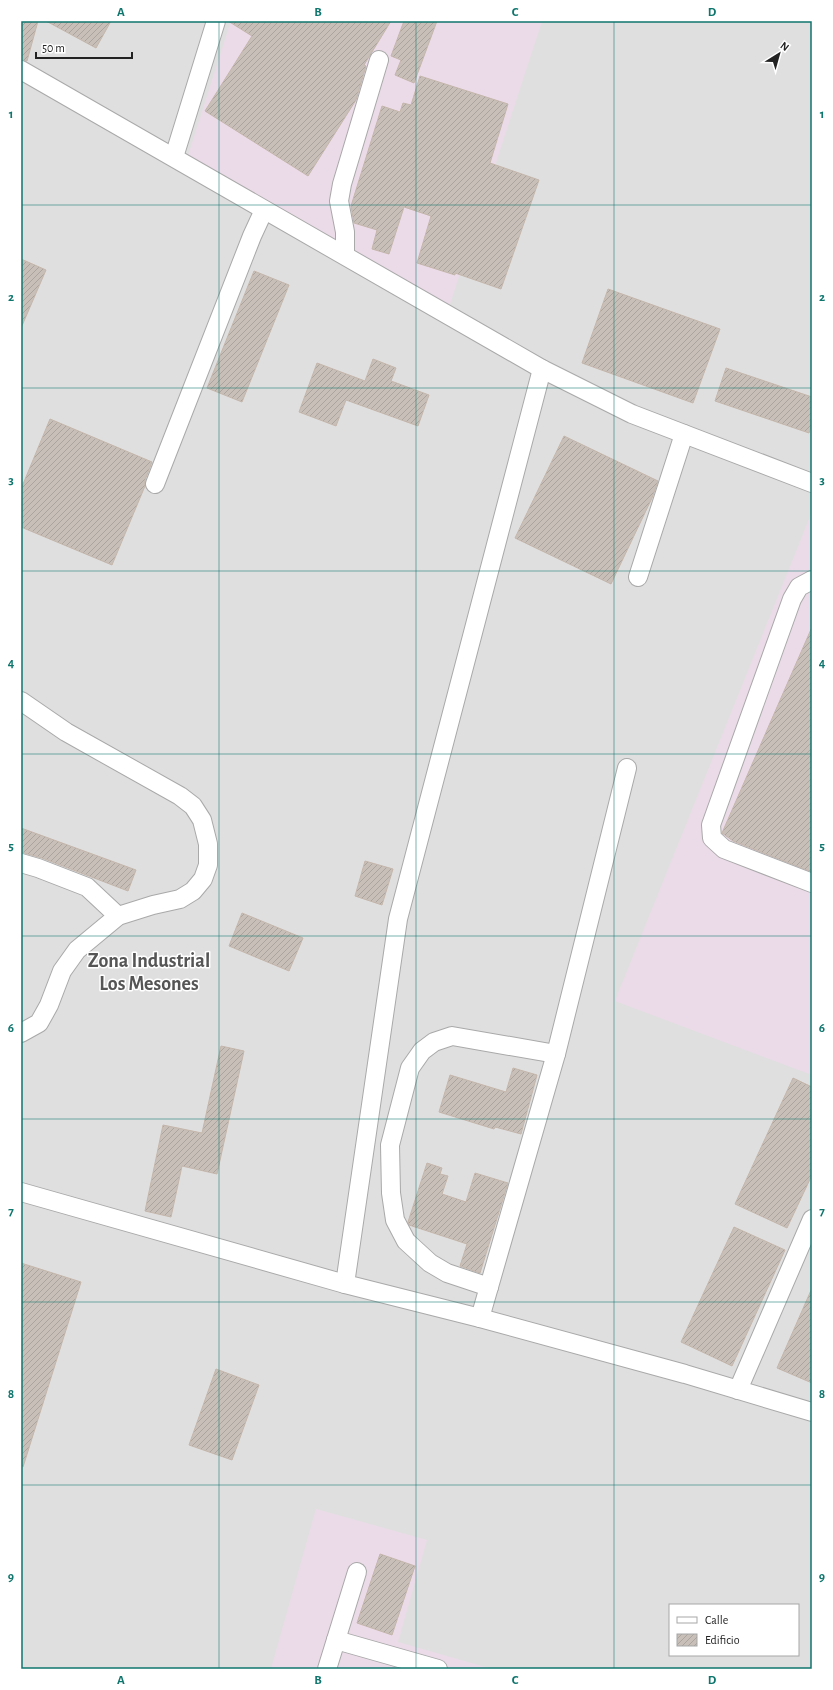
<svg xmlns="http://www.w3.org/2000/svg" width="833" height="1690" viewBox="0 0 833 1690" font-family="'Alegreya Sans',sans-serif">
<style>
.residential{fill:#e0dfdf;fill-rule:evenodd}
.industrial{fill:#ebdbe8}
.building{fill:url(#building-hatch);stroke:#c4b6ab}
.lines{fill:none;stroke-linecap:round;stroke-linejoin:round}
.minor-casing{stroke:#a9a9a9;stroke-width:20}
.minor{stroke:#fff;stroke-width:18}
.grid{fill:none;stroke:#0f766e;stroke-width:1;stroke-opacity:0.55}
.labels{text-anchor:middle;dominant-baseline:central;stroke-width:3;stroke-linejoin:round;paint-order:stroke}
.district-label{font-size:20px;font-weight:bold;fill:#555;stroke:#fff}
.neatline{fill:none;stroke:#0f766e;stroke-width:1.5}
.grid-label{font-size:13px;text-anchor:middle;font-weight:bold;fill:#0f766e}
</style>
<defs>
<pattern id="building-hatch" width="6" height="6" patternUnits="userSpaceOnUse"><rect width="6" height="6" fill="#c7bfb8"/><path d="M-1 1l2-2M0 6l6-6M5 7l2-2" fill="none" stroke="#aba49e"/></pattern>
</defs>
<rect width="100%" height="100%" fill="#f2efe9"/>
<!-- residential -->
<path class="residential" d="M21,21H812V1669H21ZM670,1605H798V1655H670Z"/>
<!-- industrial -->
<g class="industrial">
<path d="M231,21H542L448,310L186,162Z"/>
<path d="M812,512V1075L615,1001Z"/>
<path d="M316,1509L427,1540L398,1642L492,1669H271Z"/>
</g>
<!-- building -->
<g class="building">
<path d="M21,21H38L27,61L21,60Z"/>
<path d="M46,21H111L96,48Z"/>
<path d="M228,21H391L364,65L366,66L356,100L308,176L205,111L252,36Z"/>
<path d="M404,21H437L414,83L395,75L401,60L391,56Z"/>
<path d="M420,76L508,104L490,163L539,180L501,289L455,273V275L417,263L431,216L404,207L389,254L372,249L377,230L354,223L351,206L382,106L400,112L403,103L411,105Z"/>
<path d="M21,259L46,270L21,328Z"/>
<path d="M254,271L289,285L242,402L207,388Z"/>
<path d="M608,289L720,329L693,403L582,363Z"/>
<path d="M373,359L396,368L391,381L429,395L418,426L346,400L336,426L299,412L317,363L365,381Z"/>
<path d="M726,368L812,397V424L809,433L715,401Z"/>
<path d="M50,419L152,462L145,480V486L112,565L21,527V489Z"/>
<path d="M564,436L658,481L652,498L611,584L515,538Z"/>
<path d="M812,627V872L733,841L722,833Z"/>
<path d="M21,828L136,870L128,891L42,858L21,852Z"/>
<path d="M365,861L393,869L382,905L355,896Z"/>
<path d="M242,913L303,938L289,971L229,946Z"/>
<path d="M221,1046L244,1051L217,1174L182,1166L171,1217L145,1211L163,1125L202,1133Z"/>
<path d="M513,1068L537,1075L521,1134L495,1127L494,1129L439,1112L450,1075L506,1092Z"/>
<path d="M793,1078L812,1087V1175L787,1228L735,1204Z"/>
<path d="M427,1163L442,1168L440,1174L448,1176L442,1194L466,1202L475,1173L508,1183L480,1273L460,1266L467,1244L409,1225L408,1222Z"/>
<path d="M734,1227L785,1250L732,1366L681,1342Z"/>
<path d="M21,1263L81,1282L23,1467L21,1466Z"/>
<path d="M812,1288V1383L777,1368Z"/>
<path d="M216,1369L259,1385L232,1460L189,1445Z"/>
<path d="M380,1554L415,1566L392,1635L357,1623Z"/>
</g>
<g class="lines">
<defs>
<g id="minor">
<path d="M21,70L542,369L632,414L812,483"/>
<path d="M174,157L216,21"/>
<path d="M345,255V232L339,201L342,184L379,60"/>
<path d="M155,484L252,236L264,210"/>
<path d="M638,577L684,434"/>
<path d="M812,580L799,587L792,599L711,825L712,838L724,849L812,883"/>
<path d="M21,701L66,732L180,796L193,806L202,820L208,844V865L203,879L193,891L180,899L153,905L118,916L77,950L62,971L49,1005L39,1023L21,1033"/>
<path d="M21,863L38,868L87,887L118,916"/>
<path d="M21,1192L345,1284L480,1318L685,1374L812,1412"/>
<path d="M345,1284L398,919L542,369"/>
<path d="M489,1287L447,1273L430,1263L406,1241L395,1220L391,1193L390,1145L410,1068L422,1051L434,1042L452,1036L556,1054"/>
<path d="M480,1318L556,1054L627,768"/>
<path d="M738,1390L812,1219"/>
<path d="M336,1640L438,1669"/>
<path d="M327,1669L357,1572"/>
</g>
</defs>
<!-- minor casing -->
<use href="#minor" class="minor-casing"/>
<!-- minor -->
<use href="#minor" class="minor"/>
</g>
<!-- grid -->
<path class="grid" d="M219,21V1669M416,21V1669M614,21V1669M21,205H812M21,388H812M21,571H812M21,754H812M21,936H812M21,1119H812M21,1302H812M21,1485H812"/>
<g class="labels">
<!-- district labels -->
<g class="district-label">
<text x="149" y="961">Zona Industrial<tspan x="149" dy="23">Los Mesones</tspan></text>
</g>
</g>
<!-- border -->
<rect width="833" height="1690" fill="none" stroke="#ffffff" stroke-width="44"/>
<!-- legend -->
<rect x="669" y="1604" width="130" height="52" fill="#ffffff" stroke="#a7a7a7"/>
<rect x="677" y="1617" width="20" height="6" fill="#ffffff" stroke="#a7a7a7"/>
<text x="705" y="1624" font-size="12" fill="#222222">Calle</text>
<rect x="677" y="1634" width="20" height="12" fill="url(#building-hatch)" stroke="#a7a7a7"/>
<text x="705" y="1644" font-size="12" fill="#222222">Edificio</text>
<!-- north arrow -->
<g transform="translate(779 54) rotate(37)" stroke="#ffffff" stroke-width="3" paint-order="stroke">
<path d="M0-3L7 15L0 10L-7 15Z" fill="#222222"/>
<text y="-6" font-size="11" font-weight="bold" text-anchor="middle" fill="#222222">N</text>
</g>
<!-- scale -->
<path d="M36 52v6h96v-6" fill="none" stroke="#222222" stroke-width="2"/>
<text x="42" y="52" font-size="12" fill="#222222" stroke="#ffffff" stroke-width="3" paint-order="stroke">50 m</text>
<rect x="22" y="22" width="789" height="1646" class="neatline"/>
<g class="grid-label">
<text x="121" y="16">A</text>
<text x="318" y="16">B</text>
<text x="515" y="16">C</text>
<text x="712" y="16">D</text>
<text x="11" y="118">1</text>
<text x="822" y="118">1</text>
<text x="11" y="301">2</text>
<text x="822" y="301">2</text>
<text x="11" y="484">3</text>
<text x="822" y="484">3</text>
<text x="11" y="667">4</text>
<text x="822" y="667">4</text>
<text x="11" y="850">5</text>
<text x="822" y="850">5</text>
<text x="11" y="1032">6</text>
<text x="822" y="1032">6</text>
<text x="11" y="1215">7</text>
<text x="822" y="1215">7</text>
<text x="11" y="1398">8</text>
<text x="822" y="1398">8</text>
<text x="11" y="1581">9</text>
<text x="822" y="1581">9</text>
<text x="121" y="1684">A</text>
<text x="318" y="1684">B</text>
<text x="515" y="1684">C</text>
<text x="712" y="1684">D</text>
</g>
</svg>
